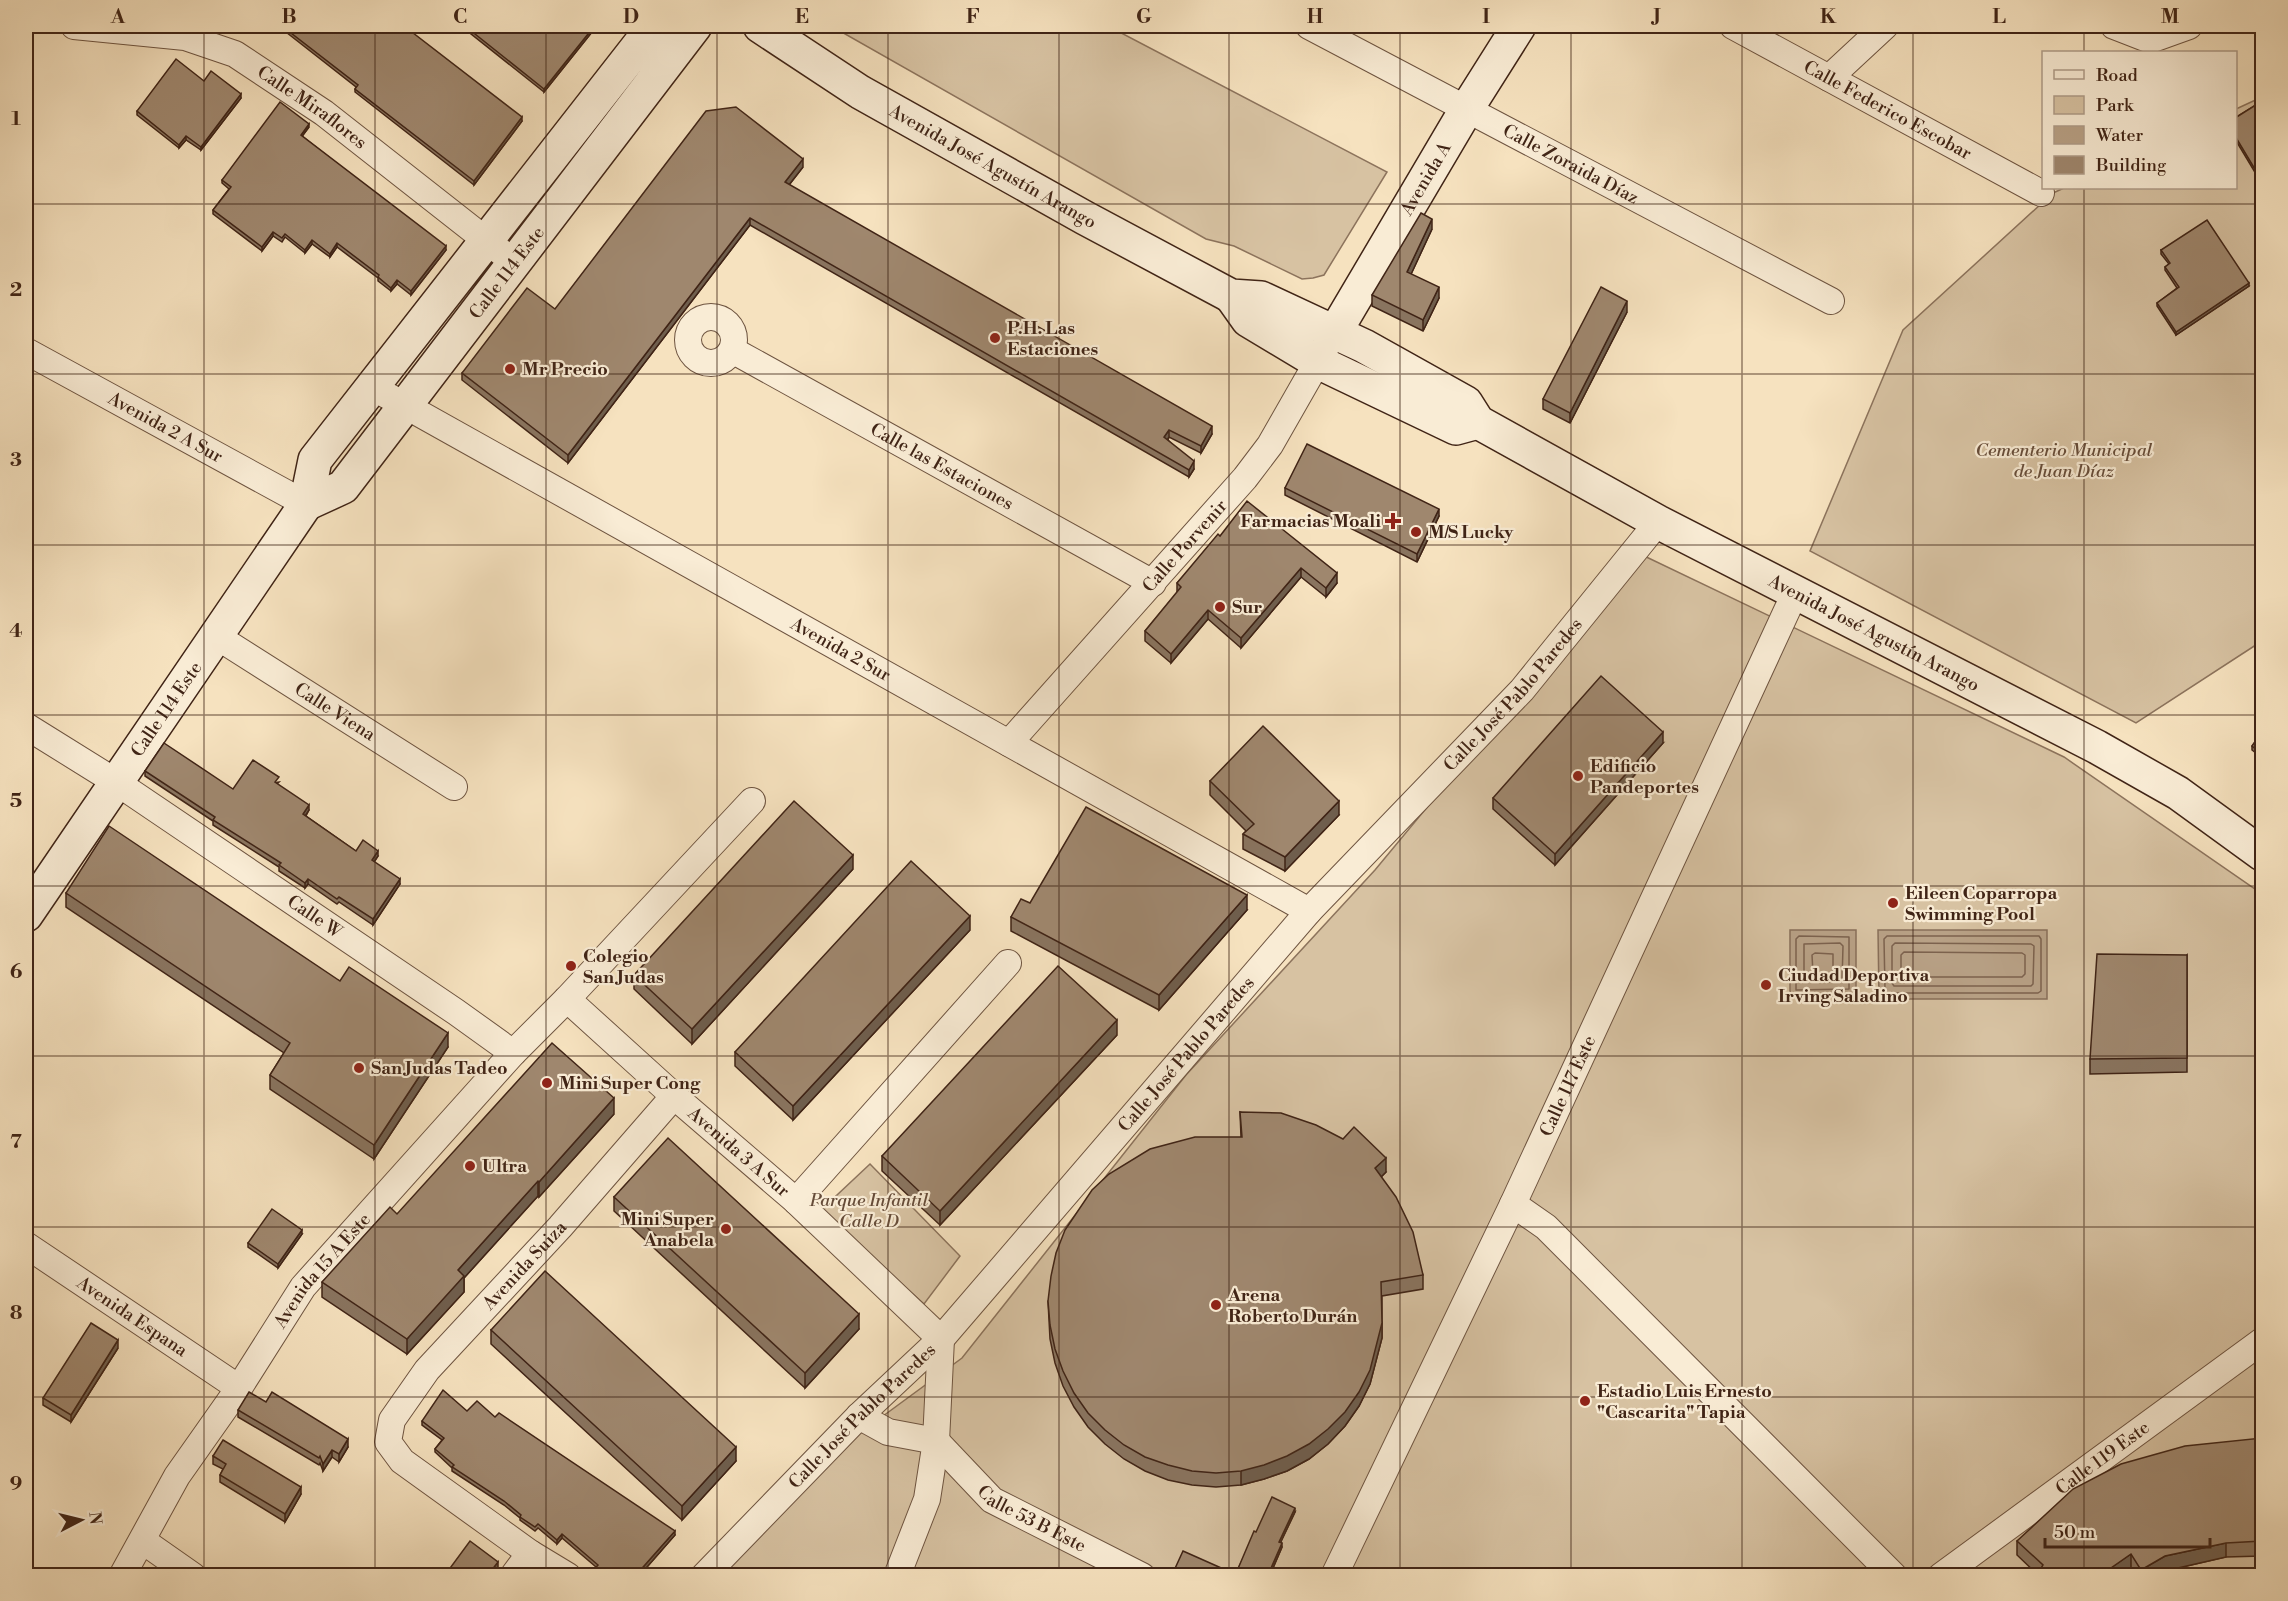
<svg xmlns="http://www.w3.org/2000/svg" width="2288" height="1601" viewBox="0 0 2288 1601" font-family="'Libre Bodoni',serif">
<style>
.green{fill:#d7c2a2;stroke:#8c735c;stroke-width:1.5}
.water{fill:#b8a186;stroke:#886f59;stroke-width:1.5}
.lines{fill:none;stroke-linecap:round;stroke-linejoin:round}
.shore{stroke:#7c624e;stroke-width:1.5}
.street-casing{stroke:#6e5440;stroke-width:28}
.secondary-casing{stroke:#402416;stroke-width:36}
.street{stroke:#f9ecd5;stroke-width:26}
.secondary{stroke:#f9ecd5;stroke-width:33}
.wall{fill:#89745f;stroke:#402416;stroke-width:1.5}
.shaded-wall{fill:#6f5e4d;stroke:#402416;stroke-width:1.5}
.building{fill:#9f876e;stroke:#402416;stroke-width:1.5}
.grid{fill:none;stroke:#402416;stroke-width:1.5;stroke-opacity:0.55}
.poi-dot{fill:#8f2418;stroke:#f9ecd5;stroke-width:2}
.labels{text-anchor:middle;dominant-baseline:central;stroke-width:4.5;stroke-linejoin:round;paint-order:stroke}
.street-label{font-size:18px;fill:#402416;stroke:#f9ecd5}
.poi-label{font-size:18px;font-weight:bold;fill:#402416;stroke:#f9ecd5;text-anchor:start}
.park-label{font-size:18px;font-style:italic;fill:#664c39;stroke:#f9ecd5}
.neatline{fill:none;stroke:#402416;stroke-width:2}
.grid-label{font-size:20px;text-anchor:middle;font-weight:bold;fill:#402416}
</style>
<rect width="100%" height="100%" fill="#f6e2bf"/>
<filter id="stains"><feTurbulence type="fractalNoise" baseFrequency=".00333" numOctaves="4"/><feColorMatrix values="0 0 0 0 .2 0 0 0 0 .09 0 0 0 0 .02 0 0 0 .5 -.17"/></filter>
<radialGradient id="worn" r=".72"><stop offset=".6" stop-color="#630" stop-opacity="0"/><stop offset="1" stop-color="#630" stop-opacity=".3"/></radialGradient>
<!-- green -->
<g class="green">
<path d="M831,26H1108L1387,172L1324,275L1313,278L1302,279L1234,246L1206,239Z"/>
<path d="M2262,97V641L2136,723L1810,551L1903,330L2053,193L2064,188H2236V109Z"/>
<path d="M1638,553L2064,757L2262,894V1575L722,1576L845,1444L962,1358L1186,1075L1375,870Z"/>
<path d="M870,1164L960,1256L924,1304L820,1211Z"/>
</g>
<!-- water -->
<g class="water">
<rect x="1790" y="930" width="66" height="66"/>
<path d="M1878,930H2047V999H1879Z"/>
</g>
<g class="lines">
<!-- shore -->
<g class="shore">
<path d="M1799,936L1849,937V989L1796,990V939Z"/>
<path d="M1887,936H2039L2041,939V991L2038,993H1886L1885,990L1884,939Z"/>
<path d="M1840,943L1843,946L1842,982H1804V944Z"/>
<path d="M1895,943L2031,944L2034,946L2033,984L2031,986H1894L1892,983V946Z"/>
<path d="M1904,952L2022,953L2025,955V974L2022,977H1903L1901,974V955Z"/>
<path d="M1815,953L1833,954V973H1813L1812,955Z"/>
</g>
<defs>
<g id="street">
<path id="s1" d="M74,26L185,37L235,54L324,113L515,263"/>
<path id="s2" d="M1309,26L1831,301"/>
<path id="s3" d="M1733,26L2041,193"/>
<path d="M2114,26L2150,40L2189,26"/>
<path d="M1829,78L1885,26"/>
<circle cx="711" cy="340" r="23"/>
<path id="s4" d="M732,350L1153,583"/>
<path id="s5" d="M26,351L306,504"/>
<path id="s6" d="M372,387L1309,911"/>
<path id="s7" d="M216,636L454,787"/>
<path id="s8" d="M26,726L116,782L456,1012L513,1053"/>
<path id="s9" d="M1009,743L1245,478L1270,445L1326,347"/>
<path id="s10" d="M567,999L674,1096L796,1201L941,1339L936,1441L927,1499L897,1576"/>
<path d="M796,1201L1008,963"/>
<path d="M1513,1204L1546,1227L1894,1576"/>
<path id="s11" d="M26,1245L239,1388"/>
<path id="s12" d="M859,1416L888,1432L936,1441L992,1500L1142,1576"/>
<path d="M143,1541L193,1576"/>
<path id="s13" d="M122,1576L177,1476L239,1388L303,1287L513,1053L567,999L752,801"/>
<path d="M513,1576L530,1553"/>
<path id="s14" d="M568,1576L530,1553L402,1461L388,1442L392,1420L427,1370L560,1227L674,1096"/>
<path id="s15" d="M704,1576L859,1416L941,1339L1309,911L1522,690L1658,522"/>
<path id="s16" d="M1334,1576L1513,1204L1795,593"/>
<path id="s17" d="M1941,1576L2262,1341"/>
</g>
<g id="secondary">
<path id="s18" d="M654,26L315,460L306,504L343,487L695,26"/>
<path id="s19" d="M760,26L860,92L1085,218L1231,296L1261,298L1364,346L1466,403L1478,422L1658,522L2097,747L2178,793L2262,854"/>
<path d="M1231,296L1248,320L1318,362L1456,428L1478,422"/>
<path id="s20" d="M1335,332L1466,110L1519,26"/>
<path id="s21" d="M26,915L306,504"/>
</g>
</defs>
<!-- street casing -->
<use href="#street" class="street-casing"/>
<!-- secondary casing -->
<use href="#secondary" class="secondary-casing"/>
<!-- street -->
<use href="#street" class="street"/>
<!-- secondary -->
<use href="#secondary" class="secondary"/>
</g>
<!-- wall -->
<g class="wall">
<path d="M282,26L522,121L474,185L355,92V89L356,87L282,29Z"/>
<path d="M461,26H588L592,32L544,92Z"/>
<path d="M204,81L241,98L201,150L186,140L179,148L137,115V111Z"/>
<path d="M2262,101V184L2235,139V118Z"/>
<path d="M309,127L302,136L446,250L411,295L397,284L391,291L378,281V278L337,247L330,257L312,244L305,253L285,237L282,242L273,236L262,251L213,214V210L229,189L222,183V180Z"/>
<path d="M803,167L789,185L1212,434L1201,453L1169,437L1168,440L1194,469L1189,477L750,225L568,463L462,380V373L555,309Z"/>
<path d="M1432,229L1411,274L1439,298L1423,331L1372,306V295Z"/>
<path d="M2161,250L2249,286L2176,335L2157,306V303L2177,288L2165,270V267L2169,264L2161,254Z"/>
<path d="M1627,312L1570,423L1543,409V399Z"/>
<path d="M1285,488L1439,516L1417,562L1285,495Z"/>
<path d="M1220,536L1337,583L1326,597L1301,577L1241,648L1208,619L1171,663L1145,641V631L1177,593V583Z"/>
<path d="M2262,732V758L2252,750V746Z"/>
<path d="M1663,743L1555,865L1493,809V798Z"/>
<path d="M145,771L233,789L279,782L277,784L309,810L306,816L356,851L378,856L374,862L400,884L373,925L339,902L337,904L308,884L305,888L279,871V867L213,825V821L145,776Z"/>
<path d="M1210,781L1339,815L1285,871L1243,849V834L1246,831L1210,795Z"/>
<path d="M853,869L692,1044L634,989V975Z"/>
<path d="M66,893L340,981L448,1047L374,1159L270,1089V1075L284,1053L66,907Z"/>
<path d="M1030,903L1247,910L1159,1010L1011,931V917Z"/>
<path d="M970,930L793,1120L735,1066V1052Z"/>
<path d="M2187,955V1072L2090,1074V1059Z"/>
<path d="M1117,1035L940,1225L882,1171V1156Z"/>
<path d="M1240,1112L1386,1172L1381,1177L1423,1275V1289L1382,1296V1338L1370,1384L1359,1406L1345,1426L1328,1444L1309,1459L1287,1471L1264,1479L1241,1485L1216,1487L1192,1485L1168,1480L1145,1471L1124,1459L1105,1444L1088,1427L1074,1407L1063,1386L1055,1363L1050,1339L1048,1301L1241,1137Z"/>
<path d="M614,1114L539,1197L538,1196L464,1278V1292L407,1354L322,1297V1282L397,1214Z"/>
<path d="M614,1197L859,1329L805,1388L614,1211Z"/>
<path d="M302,1234L278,1268L248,1247V1243Z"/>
<path d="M491,1330L736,1461L682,1520L491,1344Z"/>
<path d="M118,1348L71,1422L43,1405V1398Z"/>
<path d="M266,1402L348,1447L339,1462L332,1457L323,1471L320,1463L319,1465L238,1417V1410Z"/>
<path d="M467,1411L495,1417L675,1535L640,1575H589L596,1567L562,1538L557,1544L538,1528L535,1531L520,1520V1518L504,1505L452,1471V1468L435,1452V1449L442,1440L422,1425V1421Z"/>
<path d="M2262,1438V1556L2226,1557L2165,1571L2157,1575H2136L2131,1568L2038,1575L2017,1555V1541Z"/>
<path d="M213,1456L301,1494L285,1522L220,1482V1475L223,1469L213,1464Z"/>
<path d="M1295,1512L1280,1543L1282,1547L1270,1575H1240L1237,1574V1571L1256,1532Z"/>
</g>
<!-- shaded-wall -->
<g class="shaded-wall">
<path d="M592,29V32L544,92V89Z"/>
<path d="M241,94V98L201,150V147Z"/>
<path d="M522,117V121L474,185V181Z"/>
<path d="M309,124V127L301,138V135Z"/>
<path d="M186,136V140L179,148V145Z"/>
<path d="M803,159V167L785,190V182Z"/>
<path d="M750,218V225L568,463V455Z"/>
<path d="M1432,219V229L1407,283V272Z"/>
<path d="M273,232V236L262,251V247Z"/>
<path d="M312,240V244L305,253V250Z"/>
<path d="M337,243V247L330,257V254Z"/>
<path d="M446,246V250L411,295V291Z"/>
<path d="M397,280V284L391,291V288Z"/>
<path d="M2249,283V286L2176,335V332Z"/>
<path d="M1439,287V298L1423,331V320Z"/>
<path d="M1627,301V312L1570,423V413Z"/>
<path d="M1212,426V434L1201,453V446Z"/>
<path d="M1169,430V437L1164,445V437Z"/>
<path d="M1194,461V469L1189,477V470Z"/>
<path d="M1439,509V516L1417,562V554Z"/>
<path d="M1301,568V577L1241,648V638Z"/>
<path d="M1337,573V583L1326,597V588Z"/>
<path d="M1208,610V619L1171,663V654Z"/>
<path d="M1663,732V743L1555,865V854Z"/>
<path d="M1339,801V815L1285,871V857Z"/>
<path d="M309,805V810L303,819V814Z"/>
<path d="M378,851V856L372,865V860Z"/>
<path d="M853,855V869L692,1044V1029Z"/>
<path d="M308,879V884L305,888V883Z"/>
<path d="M400,879V884L373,925V919Z"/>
<path d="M1247,895V910L1159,1010V995Z"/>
<path d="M970,916V930L793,1120V1106Z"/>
<path d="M1117,1020V1035L940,1225V1211Z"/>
<path d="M448,1033V1047L374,1159V1145Z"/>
<path d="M614,1098V1114L539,1197V1182Z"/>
<path d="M1386,1158V1172L1375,1183V1168Z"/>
<path d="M538,1181V1196L464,1278V1292L407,1354V1339L458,1270Z"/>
<path d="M302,1230V1234L278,1268V1264Z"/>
<path d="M859,1314V1329L805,1388V1373Z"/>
<path d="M1382,1323V1338L1370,1384L1359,1406L1345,1426L1328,1444L1309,1459L1287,1471L1264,1479L1241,1485V1471Z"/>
<path d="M118,1340V1348L71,1422V1415Z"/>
<path d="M348,1439V1447L339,1462V1454Z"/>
<path d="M736,1447V1461L682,1520V1506Z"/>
<path d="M332,1450V1457L323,1471V1464Z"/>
<path d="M301,1487V1494L285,1522V1514Z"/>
<path d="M1295,1508V1512L1279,1546V1542Z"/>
<path d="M675,1531V1535L640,1575H636Z"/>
<path d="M562,1534V1538L557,1544V1540Z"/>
<path d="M1282,1543V1547L1270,1575H1268Z"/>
<path d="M2226,1543V1557L2165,1571L2157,1575H2141V1570L2165,1556Z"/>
<path d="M2131,1554V1568L2120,1575H2103L2108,1570Z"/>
<path d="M498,1562V1569L494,1575H488Z"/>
</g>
<!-- building -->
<g class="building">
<path d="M282,26H404L522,117L474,181L355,89L358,85Z"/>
<path d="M465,26H588L592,29L544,89Z"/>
<path d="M176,59L204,81L211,71L241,94L201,147L186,136L179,145L137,111Z"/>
<path d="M2262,101V181L2235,136V118Z"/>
<path d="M280,102L309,124L301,135L446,246L411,291L397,280L391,288L378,277L379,275L337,243L330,254L312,240L305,250L285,234L282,238L273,232L262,247L213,210L231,187L222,180Z"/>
<path d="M736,107L803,159L785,182L1212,426L1201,446L1169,430L1164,437L1194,461L1189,470L750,218L568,455L462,373L527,288L555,309L706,111Z"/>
<path d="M1421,213L1432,219L1407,272L1439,287L1423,320L1372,295Z"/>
<path d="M2207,220L2249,283L2176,332L2157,303L2179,287L2165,267L2170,263L2161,250Z"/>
<path d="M1601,287L1627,301L1570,413L1543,399Z"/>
<path d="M1307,444L1439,509L1417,554L1285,488Z"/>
<path d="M1247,501L1337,573L1326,588L1301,568L1241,638L1208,610L1171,654L1145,631L1181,587L1177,583L1218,534L1220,536Z"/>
<path d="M1601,676L1663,732L1555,854L1493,798Z"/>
<path d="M1263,726L1339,801L1285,857L1243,834L1254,824L1210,781Z"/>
<path d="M2262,732V754L2252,746Z"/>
<path d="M164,743L233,789L253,760L279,777L275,782L309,805L303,814L356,851L363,840L378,851L372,860L400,879L373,919L339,897L337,899L308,879L305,883L279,865L281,863L213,820L215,817L145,771Z"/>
<path d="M794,801L853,855L692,1029L634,975Z"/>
<path d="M1086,807L1247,895L1159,995L1011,917L1021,899L1030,903Z"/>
<path d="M109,826L340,981L349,967L448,1033L374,1145L270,1075L290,1043L66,893Z"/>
<path d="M911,861L970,916L793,1106L735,1052Z"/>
<path d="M2097,954L2187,955V1058L2090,1059Z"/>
<path d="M1058,966L1117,1020L940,1211L882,1156Z"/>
<path d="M552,1043L614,1098L539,1182L538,1181L458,1270L464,1276L407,1339L322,1282L390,1207L397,1214Z"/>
<path d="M1240,1112L1281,1113L1316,1125L1343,1139L1354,1127L1386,1158L1375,1168L1396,1197L1413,1232L1423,1275L1381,1282L1382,1323L1370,1370L1359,1392L1345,1412L1328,1429L1309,1444L1287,1456L1264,1465L1241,1471L1216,1473L1192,1471L1168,1465L1145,1457L1124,1445L1105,1430L1088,1413L1074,1393L1063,1371L1055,1349L1050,1325L1048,1301L1051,1276L1056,1253L1065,1230L1092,1190L1109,1174L1150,1149L1195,1137H1242Z"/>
<path d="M668,1138L859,1314L805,1373L614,1197Z"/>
<path d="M272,1209L302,1230L278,1264L248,1243Z"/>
<path d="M545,1271L736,1447L682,1506L491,1330Z"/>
<path d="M91,1323L118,1340L71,1415L43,1398Z"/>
<path d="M443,1390L467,1411L477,1401L495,1417L499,1413L675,1531L636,1575H589L598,1565L562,1534L557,1540L538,1524L535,1527L520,1517L521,1515L504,1501L452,1467L454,1465L435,1449L444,1438L422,1421Z"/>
<path d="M249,1392L266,1402L272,1392L348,1439L339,1454L332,1450L323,1464L320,1456L319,1458L238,1410Z"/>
<path d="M2262,1438V1541L2226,1543L2165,1556L2141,1570L2131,1554L2108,1570L2103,1575H2037L2043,1565L2017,1541L2073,1489L2121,1464L2185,1446Z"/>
<path d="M223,1440L301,1487L285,1514L220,1475L226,1464L213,1456Z"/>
<path d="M1272,1497L1295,1508L1279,1542L1282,1543L1268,1575H1249L1237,1571L1254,1531L1256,1532Z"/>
<path d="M470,1541L498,1562L488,1575H445Z"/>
<path d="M1183,1551L1237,1575H1172Z"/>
</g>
<!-- grid -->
<path class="grid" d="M204,26V1576M375,26V1576M546,26V1576M717,26V1576M888,26V1576M1059,26V1576M1229,26V1576M1400,26V1576M1571,26V1576M1742,26V1576M1913,26V1576M2084,26V52M2084,188V1576M26,204H2262M26,374H2262M26,545H2262M26,715H2262M26,886H2262M26,1056H2262M26,1227H2262M26,1397H2262"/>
<!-- markers -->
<g class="poi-dot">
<circle cx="995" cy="338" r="6"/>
<circle cx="510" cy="369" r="6"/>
<path d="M1390 512h6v6h6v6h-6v6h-6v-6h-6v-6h6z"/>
<circle cx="1416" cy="532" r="6"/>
<circle cx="1220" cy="607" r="6"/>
<circle cx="1578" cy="776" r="6"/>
<circle cx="1893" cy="903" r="6"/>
<circle cx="571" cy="966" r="6"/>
<circle cx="1766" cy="985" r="6"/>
<circle cx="359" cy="1068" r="6"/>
<circle cx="547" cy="1083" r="6"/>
<circle cx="470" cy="1166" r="6"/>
<circle cx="726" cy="1229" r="6"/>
<circle cx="1216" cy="1305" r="6"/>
<circle cx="1585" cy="1401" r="6"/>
</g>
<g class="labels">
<!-- street labels -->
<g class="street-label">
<text stroke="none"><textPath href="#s1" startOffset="258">Calle Miraflores</textPath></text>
<text stroke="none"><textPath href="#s3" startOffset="176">Calle Federico Escobar</textPath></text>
<text stroke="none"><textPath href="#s2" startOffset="296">Calle Zoraida Díaz</textPath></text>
<text stroke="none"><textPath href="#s19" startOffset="272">Avenida José Agustín Arango</textPath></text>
<text stroke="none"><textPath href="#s20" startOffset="178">Avenida A</textPath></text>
<text stroke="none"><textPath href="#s18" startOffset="906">Calle 114 Este</textPath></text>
<text stroke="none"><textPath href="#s5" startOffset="159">Avenida 2 A Sur</textPath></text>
<text stroke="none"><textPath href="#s4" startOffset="240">Calle las Estaciones</textPath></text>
<text stroke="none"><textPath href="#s9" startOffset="264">Calle Porvenir</textPath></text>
<text stroke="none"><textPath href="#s19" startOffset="1275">Avenida José Agustín Arango</textPath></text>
<text stroke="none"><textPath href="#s6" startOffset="537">Avenida 2 Sur</textPath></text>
<text stroke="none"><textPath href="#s15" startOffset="1197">Calle José Pablo Paredes</textPath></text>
<text stroke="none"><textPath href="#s21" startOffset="249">Calle 114 Este</textPath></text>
<text stroke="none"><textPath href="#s7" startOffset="141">Calle Viena</textPath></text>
<text stroke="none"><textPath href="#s8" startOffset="346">Calle W</textPath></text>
<text stroke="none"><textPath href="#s15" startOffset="711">Calle José Pablo Paredes</textPath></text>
<text stroke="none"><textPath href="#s16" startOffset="543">Calle 117 Este</textPath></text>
<text stroke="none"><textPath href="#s10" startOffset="230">Avenida 3 A Sur</textPath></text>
<text stroke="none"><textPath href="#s14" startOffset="452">Avenida Suiza</textPath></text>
<text stroke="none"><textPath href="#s13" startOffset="366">Avenida 15 A Este</textPath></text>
<text stroke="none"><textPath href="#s11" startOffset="128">Avenida Espana</textPath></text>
<text stroke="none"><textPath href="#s15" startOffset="225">Calle José Pablo Paredes</textPath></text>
<text stroke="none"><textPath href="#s17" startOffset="200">Calle 119 Este</textPath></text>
<text stroke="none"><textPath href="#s12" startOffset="207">Calle 53 B Este</textPath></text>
</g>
<!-- poi labels -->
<g class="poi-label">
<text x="1007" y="328">P.H. Las<tspan x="1007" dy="21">Estaciones</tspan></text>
<text x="522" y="369">Mr Precio</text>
<text x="1381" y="521" text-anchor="end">Farmacias Moali</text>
<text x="1428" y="532">M/S Lucky</text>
<text x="1232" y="607">Sur</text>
<text x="1590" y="766">Edificio<tspan x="1590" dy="21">Pandeportes</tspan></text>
<text x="1905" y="893">Eileen Coparropa<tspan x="1905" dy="21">Swimming Pool</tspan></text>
<text x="583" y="956">Colegio<tspan x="583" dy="21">San Judas</tspan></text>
<text x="1778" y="975">Ciudad Deportiva<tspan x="1778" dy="21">Irving Saladino</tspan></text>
<text x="371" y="1068">San Judas Tadeo</text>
<text x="559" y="1083">Mini Super Cong</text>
<text x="482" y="1166">Ultra</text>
<text x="714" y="1219" text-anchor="end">Mini Super<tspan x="714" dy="21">Anabela</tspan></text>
<text x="1228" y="1295">Arena<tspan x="1228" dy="21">Roberto Durán</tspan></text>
<text x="1597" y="1391">Estadio Luis Ernesto<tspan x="1597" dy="21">"Cascarita" Tapia</tspan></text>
</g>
<!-- park labels -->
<g class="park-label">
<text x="2064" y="450">Cementerio Municipal<tspan x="2064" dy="21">de Juan Díaz</tspan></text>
<text x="869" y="1200">Parque Infantil<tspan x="869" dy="21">Calle D</tspan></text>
</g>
</g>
<!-- margin -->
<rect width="2288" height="1601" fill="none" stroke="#f6e2bf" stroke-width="66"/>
<!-- legend -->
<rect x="2042" y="51" width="195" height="138" fill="#f9ecd5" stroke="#af9c89" stroke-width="1.5"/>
<rect x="2054" y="70" width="30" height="9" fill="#f9ecd5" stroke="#af9c89" stroke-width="1.5"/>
<text x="2096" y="81" font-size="18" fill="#402416">Road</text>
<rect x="2054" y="96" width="30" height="18" fill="#d7c2a2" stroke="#af9c89" stroke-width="1.5"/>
<text x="2096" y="111" font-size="18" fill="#402416">Park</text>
<rect x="2054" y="126" width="30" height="18" fill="#b8a186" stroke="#af9c89" stroke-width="1.5"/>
<text x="2096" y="141" font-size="18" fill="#402416">Water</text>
<rect x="2054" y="156" width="30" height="18" fill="#9f876e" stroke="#af9c89" stroke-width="1.5"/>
<text x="2096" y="171" font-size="18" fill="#402416">Building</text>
<!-- north arrow -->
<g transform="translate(81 1520) rotate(83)" stroke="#f9ecd5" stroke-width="4.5" paint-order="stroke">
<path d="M0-4.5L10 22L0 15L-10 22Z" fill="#402416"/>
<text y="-9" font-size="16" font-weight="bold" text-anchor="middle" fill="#402416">N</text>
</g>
<!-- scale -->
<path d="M2045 1538v9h165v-9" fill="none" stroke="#402416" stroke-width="3"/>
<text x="2054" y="1538" font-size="18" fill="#402416" stroke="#f9ecd5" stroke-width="4.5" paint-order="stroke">50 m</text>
<rect x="33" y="33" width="2222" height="1535" class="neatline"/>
<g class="grid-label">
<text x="118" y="23">A</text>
<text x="289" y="23">B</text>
<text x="460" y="23">C</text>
<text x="631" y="23">D</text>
<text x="802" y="23">E</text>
<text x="973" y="23">F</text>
<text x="1144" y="23">G</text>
<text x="1315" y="23">H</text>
<text x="1486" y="23">I</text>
<text x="1657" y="23">J</text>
<text x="1828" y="23">K</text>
<text x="1999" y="23">L</text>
<text x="2170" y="23">M</text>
<text x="16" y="125">1</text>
<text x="16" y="296">2</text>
<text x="16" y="466">3</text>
<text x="16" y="637">4</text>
<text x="16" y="807">5</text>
<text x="16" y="978">6</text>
<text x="16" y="1148">7</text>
<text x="16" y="1319">8</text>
<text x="16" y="1490">9</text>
</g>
<rect width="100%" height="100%" filter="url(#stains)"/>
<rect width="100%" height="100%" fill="url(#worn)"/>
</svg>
